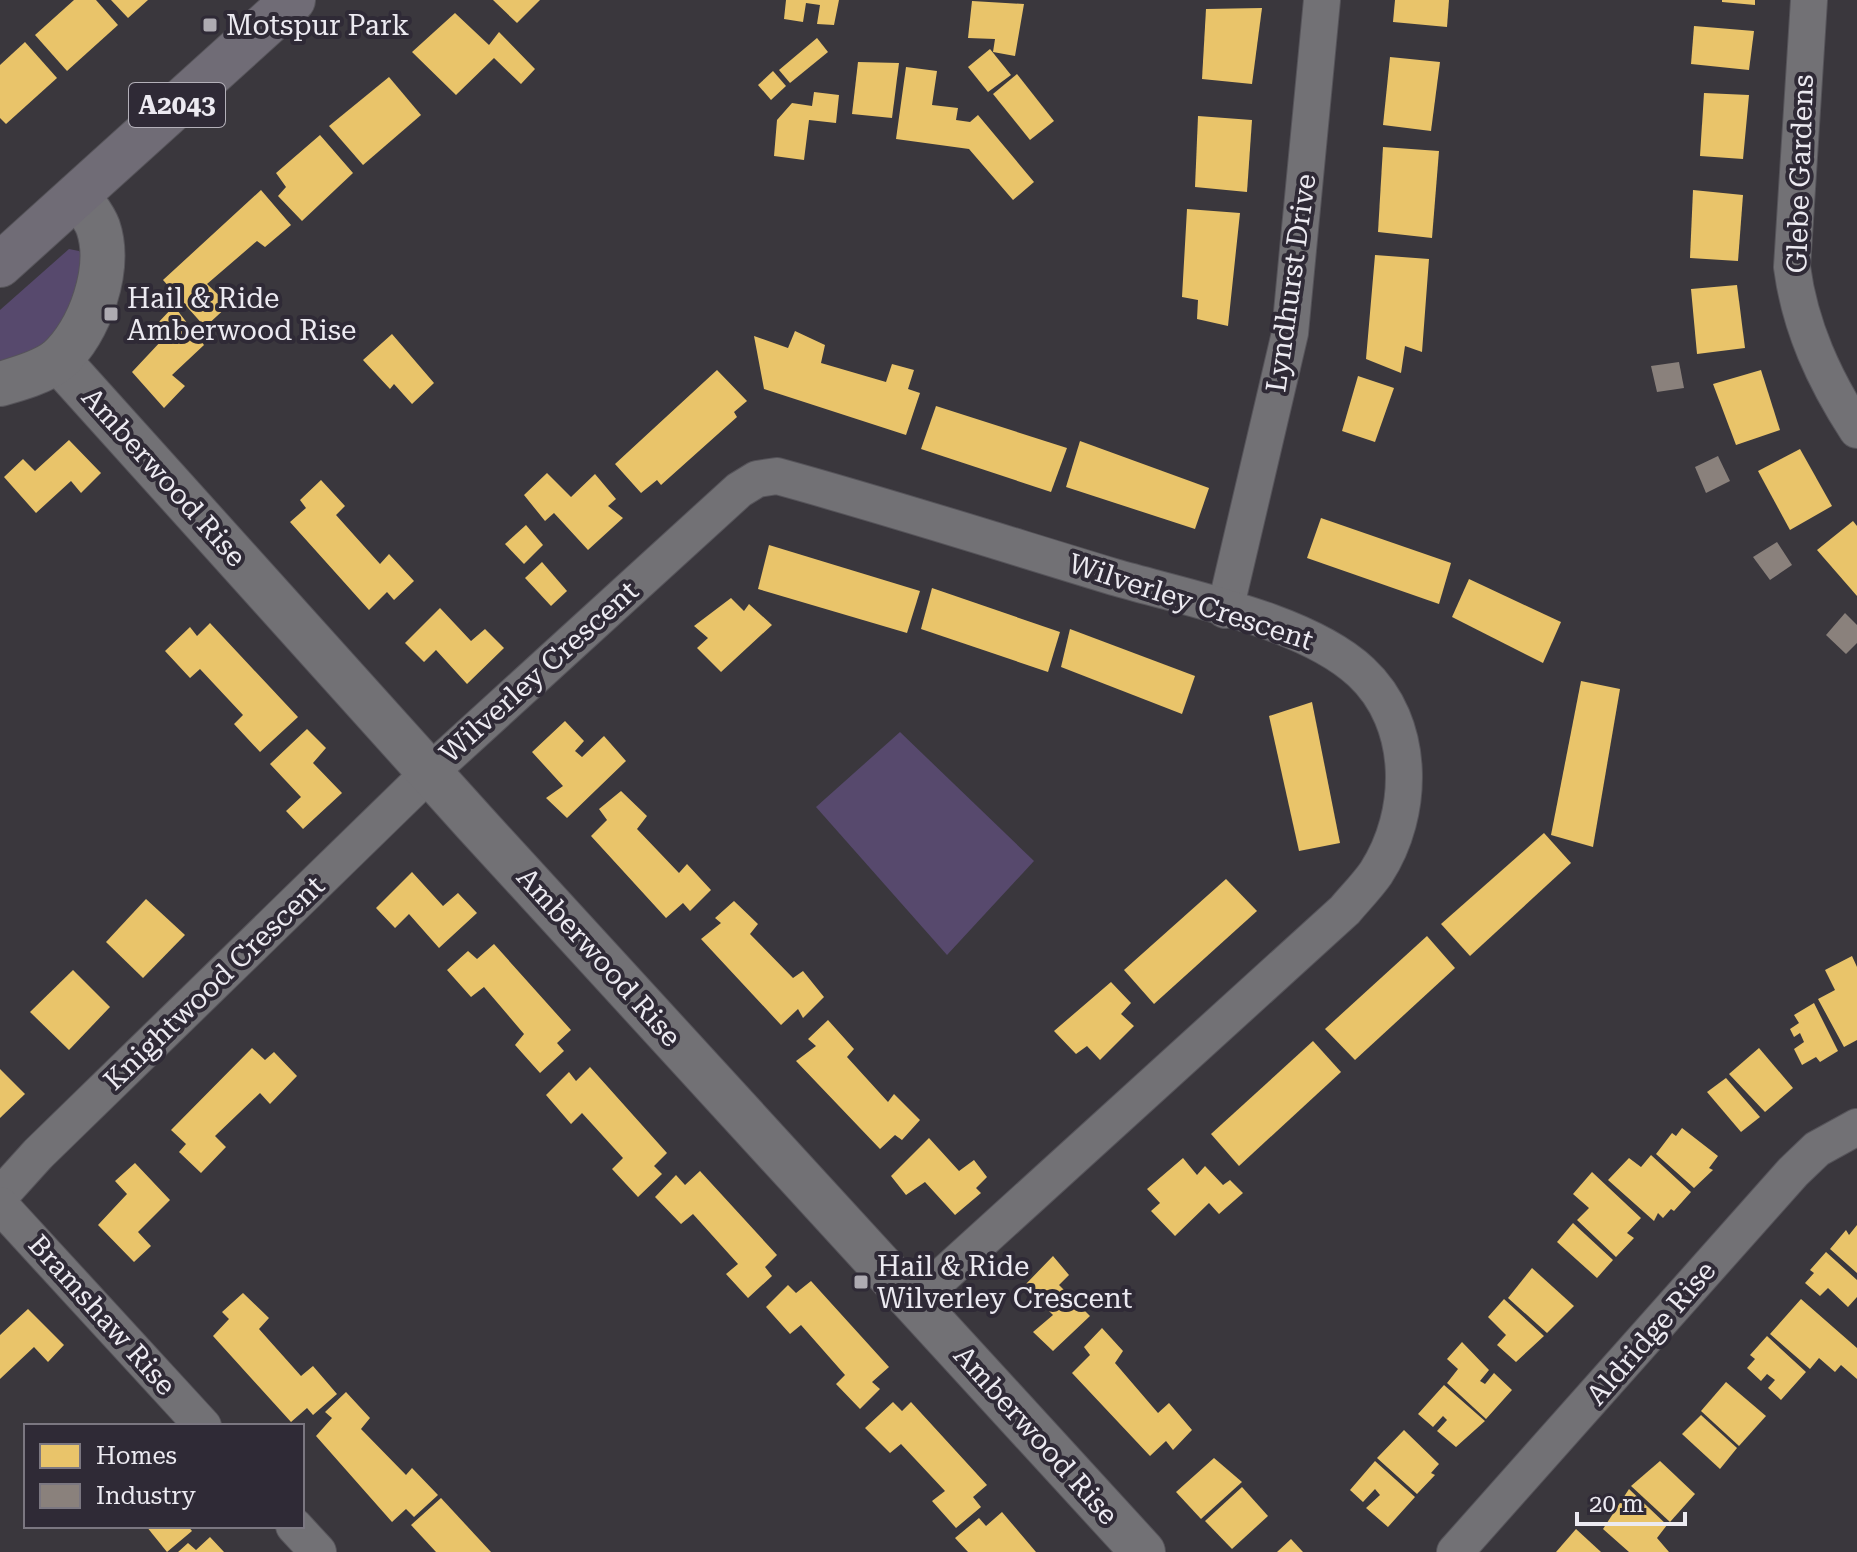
<svg xmlns="http://www.w3.org/2000/svg" width="1857" height="1552" viewBox="0 0 1857 1552" font-family="'Roboto Serif',serif">
<style>
.green{fill:#57496d}
.homes{fill:#e9c46a}
.industry{fill:#8a817c}
.lines{fill:none;stroke-linecap:round;stroke-linejoin:round}
.minor-casing{stroke:#56545a;stroke-width:38}
.tertiary-casing{stroke:#56545a;stroke-width:46}
.primary-casing{stroke:#56545a;stroke-width:46}
.minor{stroke:#727175;stroke-width:36}
.tertiary{stroke:#727175;stroke-width:44}
.primary{stroke:#706c76;stroke-width:44}
.poi-dot{fill:#aeabb2;stroke:#2f2a36;stroke-width:3}
.labels{text-anchor:middle;dominant-baseline:central;stroke-width:8;stroke-linejoin:round;paint-order:stroke}
.shield{fill:#2f2a36;stroke:#b3b0b9;stroke-width:2}
.shield-label{font-size:26px;font-weight:bold;fill:#eceaf1}
.poi-label{font-size:28px;fill:#eceaf1;stroke:#2f2a36;text-anchor:start}
.street-label{font-size:28px;fill:#eceaf1;stroke:#2f2a36}
</style>
<rect width="100%" height="100%" fill="#3a373d"/>
<!-- green -->
<g class="green">
<path d="M69,249L79,251L88,262L78,307L40,349L0,365V310Z"/>
<path d="M900,732L1034,861L947,955L816,807Z"/>
</g>
<!-- homes -->
<g class="homes">
<path d="M74,0H96L118,25L67,71L35,35Z"/>
<path d="M111,0H148L128,18Z"/>
<path d="M493,0H540L517,23Z"/>
<path d="M786,0H839L834,25L817,24L820,5L806,3L803,22L784,19Z"/>
<path d="M1395,0H1449L1447,27L1393,22Z"/>
<path d="M1722,0H1755V5L1722,2Z"/>
<path d="M972,1L1024,4L1015,56L993,52L995,39L968,38Z"/>
<path d="M1262,8L1252,84L1202,79L1206,9Z"/>
<path d="M455,13L489,45L499,32L535,69L521,84L494,58L456,95L412,52Z"/>
<path d="M1694,26L1754,31L1749,70L1691,64Z"/>
<path d="M817,38L828,52L790,83L779,70Z"/>
<path d="M25,42L57,78L6,124L0,118V65Z"/>
<path d="M990,49L1011,75L988,92L968,67Z"/>
<path d="M1390,57L1440,62L1431,131L1383,125Z"/>
<path d="M858,62L899,63L892,118L852,114Z"/>
<path d="M906,67L937,71L932,105L958,108L956,120L970,122L978,115L1034,182L1013,200L969,149L896,139Z"/>
<path d="M773,71L786,86L771,100L758,85Z"/>
<path d="M1017,74L1054,121L1030,140L993,94Z"/>
<path d="M389,77L421,115L363,165L329,126Z"/>
<path d="M814,92L839,95L836,123L809,120L804,160L774,156L777,120L792,103L812,106Z"/>
<path d="M1704,93L1749,95L1743,159L1700,156Z"/>
<path d="M1198,116L1252,120L1247,192L1195,187Z"/>
<path d="M320,135L353,173L302,221L278,196L286,187L276,173Z"/>
<path d="M1383,147L1439,151L1432,238L1378,232Z"/>
<path d="M261,190L291,225L265,247L257,241L207,284L229,305L205,327L163,280Z"/>
<path d="M1693,190L1743,195L1738,261L1690,258Z"/>
<path d="M1187,209L1240,213L1228,326L1197,319L1198,300L1182,297Z"/>
<path d="M1375,255L1429,259L1422,352L1405,346L1401,373L1366,359Z"/>
<path d="M1737,285L1745,348L1697,354L1691,289Z"/>
<path d="M174,306L204,345L172,375L185,386L164,408L132,372L163,339L155,326Z"/>
<path d="M795,331L825,345L821,363L886,382L892,364L914,370L908,389L920,393L906,435L764,389L754,336L788,348Z"/>
<path d="M392,334L434,383L412,404L394,384L390,389L363,360Z"/>
<path d="M717,370L747,401L734,412L737,417L661,485L657,480L641,493L615,464Z"/>
<path d="M1761,370L1780,430L1736,445L1713,384Z"/>
<path d="M1358,376L1394,388L1375,442L1342,431Z"/>
<path d="M936,406L1067,448L1051,492L921,449Z"/>
<path d="M69,440L101,473L81,493L71,481L36,513L4,477L23,459L35,471Z"/>
<path d="M1080,441L1209,488L1195,529L1066,487Z"/>
<path d="M1800,449L1832,506L1790,530L1758,471Z"/>
<path d="M547,473L571,497L595,474L616,499L608,506L623,518L588,550L554,513L545,521L524,495Z"/>
<path d="M321,480L345,506L336,515L380,564L389,554L414,581L394,600L387,592L369,610L290,522L306,508L300,500Z"/>
<path d="M1321,518L1451,563L1439,604L1307,558Z"/>
<path d="M1853,521L1857,526V596L1817,550Z"/>
<path d="M526,525L543,545L524,564L505,544Z"/>
<path d="M769,545L920,591L907,633L758,589Z"/>
<path d="M542,562L567,591L551,606L525,578Z"/>
<path d="M1469,579L1561,622L1543,663L1452,617Z"/>
<path d="M932,588L1060,632L1048,672L921,629Z"/>
<path d="M731,598L744,611L749,604L772,625L721,672L697,648L708,638L694,626Z"/>
<path d="M440,608L471,641L485,629L504,648L467,684L436,650L424,662L405,643Z"/>
<path d="M210,623L298,717L260,752L234,724L243,715L200,669L190,678L165,651L190,627L197,636Z"/>
<path d="M1070,629L1195,676L1182,714L1061,667Z"/>
<path d="M1581,681L1620,689L1593,847L1551,835Z"/>
<path d="M1312,702L1340,843L1299,851L1269,716Z"/>
<path d="M565,721L584,741L575,751L582,757L604,736L626,761L567,818L546,798L563,786L532,752Z"/>
<path d="M307,729L326,748L313,763L342,793L303,829L286,811L301,797L270,764Z"/>
<path d="M621,791L647,816L637,829L679,873L687,864L711,890L690,911L683,903L666,918L591,836L607,820L599,809Z"/>
<path d="M1544,833L1571,863L1470,956L1441,924Z"/>
<path d="M412,872L443,906L458,893L477,913L439,948L409,914L395,928L376,908Z"/>
<path d="M1226,879L1257,911L1154,1004L1124,970Z"/>
<path d="M146,899L185,935L143,978L106,942Z"/>
<path d="M734,901L758,924L750,934L793,978L803,971L824,997L803,1018L798,1009L781,1025L701,939L721,923L715,918Z"/>
<path d="M1427,936L1455,968L1355,1060L1325,1029Z"/>
<path d="M494,944L571,1030L557,1043L564,1051L540,1073L515,1045L524,1034L484,987L471,997L447,970L468,951L477,959Z"/>
<path d="M1852,956L1857,967V1040L1844,1047L1818,999L1835,990L1825,970Z"/>
<path d="M73,970L110,1007L69,1050L30,1012Z"/>
<path d="M1111,982L1131,1003L1121,1014L1134,1026L1100,1060L1087,1046L1076,1054L1054,1031Z"/>
<path d="M1814,1003L1838,1051L1820,1062L1816,1057L1802,1065L1794,1049L1804,1042L1800,1033L1794,1037L1790,1029L1799,1023L1794,1015Z"/>
<path d="M828,1020L854,1049L847,1057L888,1102L894,1094L920,1120L902,1140L895,1135L880,1149L796,1061L816,1046L808,1039Z"/>
<path d="M1313,1041L1341,1072L1239,1166L1211,1134Z"/>
<path d="M252,1048L265,1060L274,1052L297,1076L270,1104L260,1093L215,1136L226,1147L201,1173L179,1152L186,1144L171,1130Z"/>
<path d="M1759,1048L1793,1088L1765,1112L1729,1074Z"/>
<path d="M590,1067L667,1153L654,1166L662,1174L638,1197L612,1169L623,1158L582,1113L571,1124L546,1095L569,1072L576,1081Z"/>
<path d="M0,1069L25,1094L0,1118Z"/>
<path d="M1726,1078L1760,1117L1741,1132L1707,1092Z"/>
<path d="M1682,1128L1718,1156L1709,1168L1713,1170L1694,1188L1656,1154L1672,1133L1676,1136Z"/>
<path d="M929,1138L959,1171L974,1160L987,1177L976,1188L981,1193L955,1215L925,1182L906,1195L891,1176Z"/>
<path d="M1651,1155L1691,1192L1674,1211L1671,1209L1663,1218L1658,1213L1654,1221L1608,1180L1629,1158L1641,1167Z"/>
<path d="M1183,1158L1197,1175L1205,1166L1223,1185L1230,1180L1243,1193L1219,1214L1209,1203L1175,1236L1151,1211L1160,1203L1147,1189Z"/>
<path d="M135,1163L170,1200L138,1232L151,1246L134,1262L98,1225L127,1194L115,1181Z"/>
<path d="M700,1171L777,1255L765,1267L772,1276L748,1298L726,1274L738,1264L693,1214L681,1224L655,1197L676,1175L685,1185Z"/>
<path d="M1592,1172L1641,1218L1627,1233L1634,1238L1616,1257L1577,1220L1589,1208L1573,1194Z"/>
<path d="M1573,1223L1613,1260L1597,1278L1557,1242Z"/>
<path d="M1857,1225V1273L1830,1249L1846,1230L1849,1235Z"/>
<path d="M1826,1252L1857,1280V1297L1848,1307L1828,1288L1820,1296L1805,1283L1814,1273L1810,1270Z"/>
<path d="M1053,1256L1069,1275L1059,1285L1090,1316L1053,1351L1033,1332L1053,1315L1024,1286Z"/>
<path d="M1532,1268L1574,1306L1547,1333L1508,1298Z"/>
<path d="M811,1281L889,1367L872,1382L880,1389L860,1409L836,1384L845,1375L801,1325L790,1334L766,1307L788,1285L796,1293Z"/>
<path d="M243,1293L269,1318L259,1329L301,1376L313,1366L337,1394L313,1415L307,1408L291,1422L213,1336L229,1319L222,1312Z"/>
<path d="M1504,1299L1544,1336L1516,1362L1497,1345L1506,1335L1488,1317Z"/>
<path d="M1801,1299L1857,1348V1379L1841,1365L1835,1372L1819,1358L1810,1369L1770,1334Z"/>
<path d="M28,1309L64,1345L48,1362L34,1347L0,1379V1335Z"/>
<path d="M1102,1328L1123,1351L1115,1363L1158,1413L1169,1403L1192,1430L1173,1450L1166,1441L1150,1456L1072,1373L1090,1355L1084,1347Z"/>
<path d="M1767,1336L1806,1372L1781,1400L1768,1388L1775,1380L1767,1374L1761,1381L1747,1368L1755,1359L1750,1355Z"/>
<path d="M1462,1342L1489,1370L1480,1381L1485,1384L1494,1373L1512,1390L1486,1419L1447,1383L1458,1369L1447,1359Z"/>
<path d="M1726,1382L1766,1416L1739,1446L1701,1411Z"/>
<path d="M1444,1385L1485,1421L1456,1447L1437,1431L1447,1420L1443,1416L1433,1427L1418,1414Z"/>
<path d="M346,1392L370,1418L361,1429L406,1475L412,1468L438,1495L414,1517L406,1509L392,1522L316,1436L332,1418L325,1412Z"/>
<path d="M893,1402L902,1411L911,1402L987,1485L973,1497L981,1507L956,1528L932,1501L945,1491L901,1444L890,1453L865,1428Z"/>
<path d="M1701,1415L1737,1448L1720,1469L1682,1434Z"/>
<path d="M1404,1430L1439,1464L1431,1473L1435,1475L1417,1494L1377,1458Z"/>
<path d="M1214,1458L1242,1482L1201,1519L1176,1492Z"/>
<path d="M1375,1461L1415,1497L1388,1527L1366,1508L1380,1495L1375,1489L1363,1502L1350,1490Z"/>
<path d="M1660,1461L1695,1494L1670,1522L1631,1486Z"/>
<path d="M1242,1487L1268,1516L1232,1549L1205,1521Z"/>
<path d="M1629,1489L1667,1525L1657,1538L1669,1552H1629L1603,1529Z"/>
<path d="M441,1498L491,1552H436L411,1525Z"/>
<path d="M1002,1512L1036,1552H968L955,1538L979,1518L986,1526Z"/>
<path d="M146,1526H188L192,1531L167,1552Z"/>
<path d="M1576,1529L1601,1552H1556Z"/>
<path d="M210,1537L224,1552H178L188,1543L196,1550Z"/>
<path d="M1291,1539L1303,1552H1277Z"/>
</g>
<!-- industry -->
<g class="industry">
<path d="M1679,362L1684,388L1657,392L1651,366Z"/>
<path d="M1718,456L1730,481L1706,493L1695,467Z"/>
<path d="M1777,542L1792,565L1770,580L1753,557Z"/>
<path d="M1845,613L1857,625V643L1846,654L1826,635Z"/>
</g>
<g class="lines">
<defs>
<g id="minor">
<path d="M1809,0L1792,267C1800,327 1824,379 1857,430"/>
<path d="M1225,610L1290,333L1322,0"/>
<path d="M0,1196L38,1154L431,771L739,490L757,479L777,476C890,507 1002,543 1114,577C1187,598 1307,621 1361,672C1416,723 1415,813 1376,873C1367,886 1355,898 1345,910L914,1302"/>
<path d="M0,1205L203,1426"/>
<path d="M294,1526L318,1552"/>
<path d="M1455,1552L1793,1172L1817,1149L1857,1127"/>
</g>
<g id="tertiary">
<path d="M58,360L475,823L1143,1552"/>
<path d="M0,384C18,379 43,372 58,360C90,332 112,268 98,227C94,216 84,205 78,195"/>
</g>
<path id="primary" d="M0,265L293,0"/>
</defs>
<!-- minor casing -->
<use href="#minor" class="minor-casing"/>
<!-- tertiary casing -->
<use href="#tertiary" class="tertiary-casing"/>
<!-- primary casing -->
<use href="#primary" class="primary-casing"/>
<!-- minor -->
<use href="#minor" class="minor"/>
<!-- tertiary -->
<use href="#tertiary" class="tertiary"/>
<!-- primary -->
<use href="#primary" class="primary"/>
</g>
<!-- markers -->
<g class="poi-dot">
<rect x="202" y="17" width="16" height="16" rx="4"/>
<rect x="103" y="306" width="16" height="16" rx="4"/>
<rect x="853" y="1274" width="16" height="16" rx="4"/>
</g>
<g class="labels">
<!-- shield labels -->
<rect class="shield" x="129" y="83" width="96" height="44" rx="6"/>
<g class="shield-label">
<text x="177" y="105">A2043</text>
</g>
<!-- poi labels -->
<g class="poi-label">
<text x="226" y="25">Motspur Park</text>
<text x="127" y="298">Hail &amp; Ride<tspan x="127" dy="32">Amberwood Rise</tspan></text>
<text x="877" y="1266">Hail &amp; Ride<tspan x="877" dy="32">Wilverley Crescent</tspan></text>
</g>
<!-- street labels -->
<g class="street-label">
<text transform="translate(1800 174) rotate(-88)">Glebe Gardens</text>
<text transform="translate(1291 283) rotate(-82)">Lyndhurst Drive</text>
<text transform="translate(164 477) rotate(48)">Amberwood Rise</text>
<text transform="translate(1191 602) rotate(18)">Wilverley Crescent</text>
<text transform="translate(539 672) rotate(-42)">Wilverley Crescent</text>
<text transform="translate(599 957) rotate(48)">Amberwood Rise</text>
<text transform="translate(214 983) rotate(-44)">Knightwood Crescent</text>
<text transform="translate(102 1315) rotate(48)">Bramshaw Rise</text>
<text transform="translate(1651 1333) rotate(-49)">Aldridge Rise</text>
<text transform="translate(1036 1435) rotate(48)">Amberwood Rise</text>
</g>
</g>
<!-- legend -->
<rect x="24" y="1424" width="280" height="104" fill="#2f2a36" stroke="#7b7781" stroke-width="2"/>
<rect x="40" y="1444" width="40" height="24" fill="#e9c46a" stroke="#7b7781" stroke-width="2"/>
<text x="96" y="1464" font-size="24" fill="#eceaf1">Homes</text>
<rect x="40" y="1484" width="40" height="24" fill="#8a817c" stroke="#7b7781" stroke-width="2"/>
<text x="96" y="1504" font-size="24" fill="#eceaf1">Industry</text>
<!-- scale -->
<path d="M1577 1512v12h108v-12" fill="none" stroke="#eceaf1" stroke-width="4"/>
<text x="1589" y="1512" font-size="24" fill="#eceaf1" stroke="#2f2a36" stroke-width="6" paint-order="stroke">20 m</text>
</svg>
